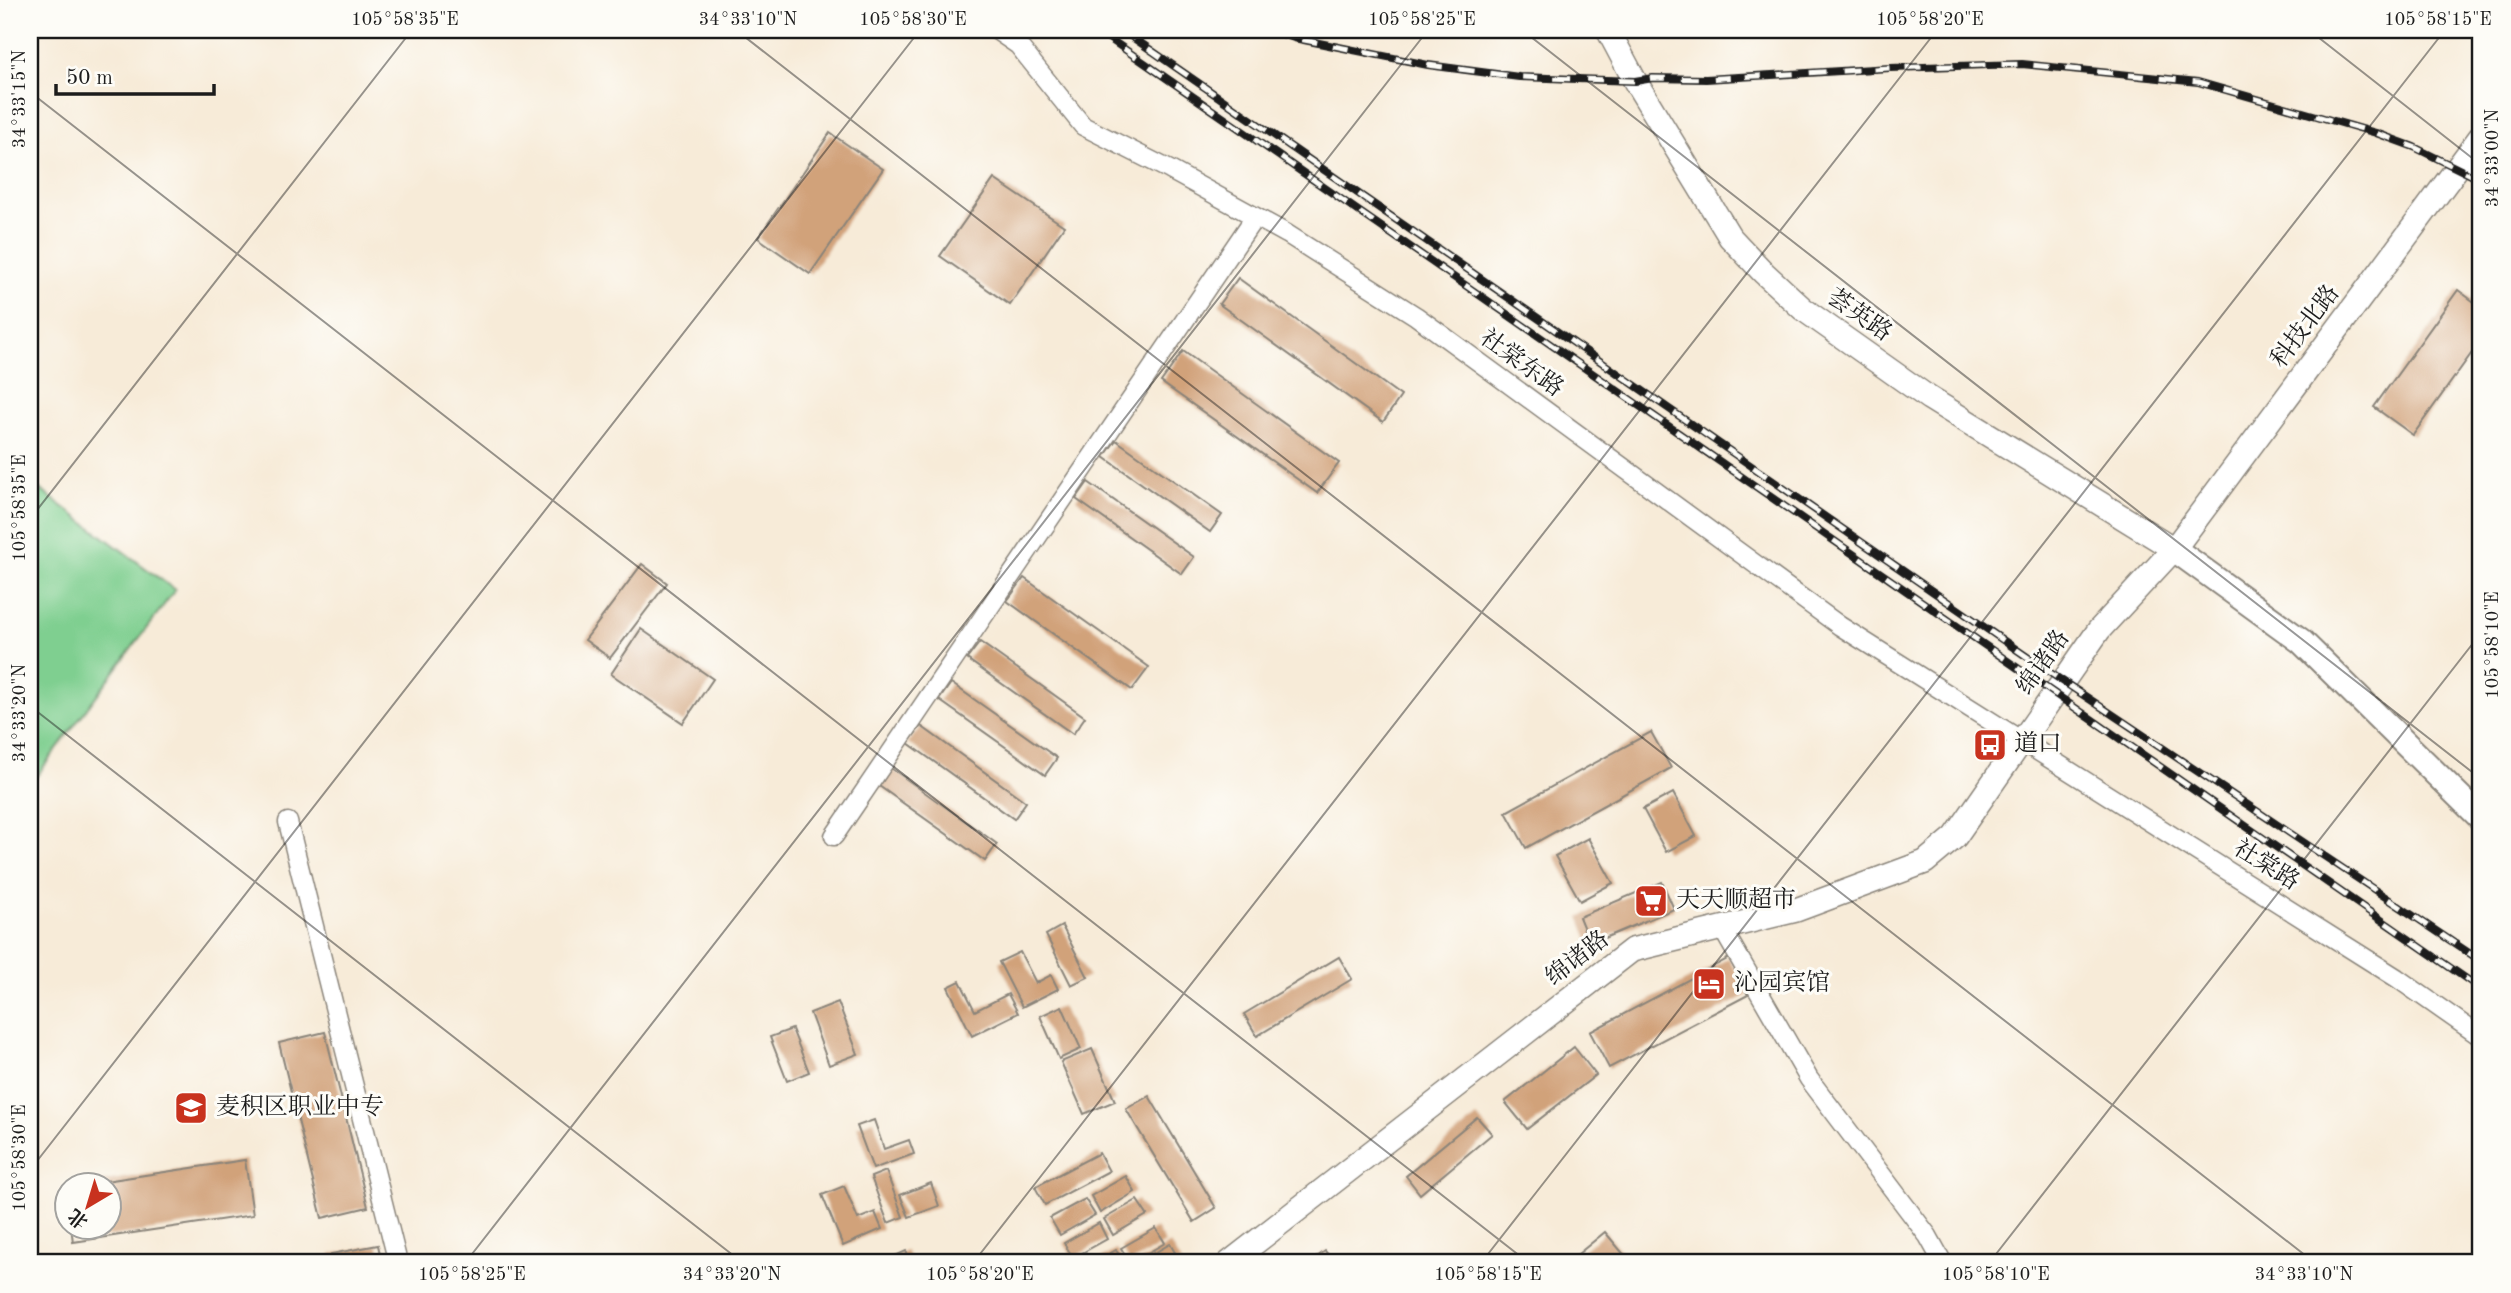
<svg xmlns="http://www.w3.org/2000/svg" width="2511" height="1293" viewBox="0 0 2511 1293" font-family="'Old Standard TT','Noto Serif SC',serif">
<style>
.garden{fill:#7fcf90;stroke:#4e7656;stroke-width:2}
.building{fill:#d1a27a}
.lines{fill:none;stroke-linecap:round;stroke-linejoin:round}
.minor-casing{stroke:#8a847a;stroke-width:21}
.tertiary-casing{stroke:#8a847a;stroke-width:26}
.secondary-casing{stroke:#8a847a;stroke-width:28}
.minor{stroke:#fff;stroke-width:18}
.tertiary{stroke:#fff;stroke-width:23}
.secondary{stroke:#fff;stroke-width:24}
.rail-casing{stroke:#1c1c1c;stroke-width:8}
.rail{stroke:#fdfcf7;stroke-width:5;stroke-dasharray:16;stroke-linecap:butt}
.ticks{fill:none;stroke:#1c1c1c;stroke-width:2;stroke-opacity:0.45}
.labels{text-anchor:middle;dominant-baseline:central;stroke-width:6;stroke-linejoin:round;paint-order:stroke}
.street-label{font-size:24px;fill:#1c1c1c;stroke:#fdfcf7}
.poi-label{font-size:24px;fill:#1c1c1c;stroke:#fdfcf7;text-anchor:start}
.neatline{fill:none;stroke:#1c1c1c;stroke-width:2.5}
.ticks-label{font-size:18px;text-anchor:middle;fill:#1c1c1c}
</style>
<rect width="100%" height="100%" fill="#fdfcf7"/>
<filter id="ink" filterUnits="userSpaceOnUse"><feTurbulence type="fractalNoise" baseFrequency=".0143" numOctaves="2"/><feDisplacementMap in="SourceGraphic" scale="14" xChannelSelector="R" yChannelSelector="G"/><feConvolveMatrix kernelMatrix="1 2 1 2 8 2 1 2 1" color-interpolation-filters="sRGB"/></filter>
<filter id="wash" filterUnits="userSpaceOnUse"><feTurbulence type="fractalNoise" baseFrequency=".00686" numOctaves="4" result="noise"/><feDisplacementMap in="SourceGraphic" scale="28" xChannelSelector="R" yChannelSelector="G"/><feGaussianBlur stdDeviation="1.57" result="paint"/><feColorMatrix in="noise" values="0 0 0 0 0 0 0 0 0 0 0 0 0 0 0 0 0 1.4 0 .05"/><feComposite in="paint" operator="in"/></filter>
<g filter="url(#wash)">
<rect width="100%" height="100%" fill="#f7ebd8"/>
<!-- garden -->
<path class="garden" d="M30,482L175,590L30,785Z"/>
<g id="blocks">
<!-- building -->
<g class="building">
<path d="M830,133L883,169L810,274L758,238Z"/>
<path d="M994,179L1064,226L1010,305L940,256Z"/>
<path d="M1238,278L1401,396L1383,422L1219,304Z"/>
<path d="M2458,290L2481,307V340L2413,435L2374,407Z"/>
<path d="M1183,351L1339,463L1317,493L1161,382Z"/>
<path d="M1116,440L1222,515L1210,532L1104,457Z"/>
<path d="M1088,482L1194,557L1182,574L1076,499Z"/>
<path d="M642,564L667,583L610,658L585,640Z"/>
<path d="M1024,578L1149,667L1132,690L1007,601Z"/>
<path d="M641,629L713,679L683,723L611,674Z"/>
<path d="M980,642L1085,717L1073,734L967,659Z"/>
<path d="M951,683L1057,758L1045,775L939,700Z"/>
<path d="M921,726L1026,802L1014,819L908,743Z"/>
<path d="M1651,732L1671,768L1526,848L1506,812Z"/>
<path d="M891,768L997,844L985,861L879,786Z"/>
<path d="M1673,793L1696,836L1666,852L1643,809Z"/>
<path d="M1588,838L1613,883L1580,901L1555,856Z"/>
<path d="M1662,882L1674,909L1590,944L1579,917Z"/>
<path d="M1062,926L1088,977L1071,985L1046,935Z"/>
<path d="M1020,952L1036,983L1051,975L1058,989L1022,1007L999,962Z"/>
<path d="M1339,957L1352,979L1257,1036L1244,1014Z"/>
<path d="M1729,958L1748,995L1609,1068L1590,1032Z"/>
<path d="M960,981L975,1011L1008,994L1018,1013L972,1036L948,987Z"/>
<path d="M838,1002L858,1054L829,1065L810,1013Z"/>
<path d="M1062,1006L1081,1049L1059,1059L1040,1016Z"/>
<path d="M792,1029L809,1072L787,1081L770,1037Z"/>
<path d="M325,1032L368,1207L322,1218L279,1043Z"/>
<path d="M1574,1047L1596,1075L1527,1129L1505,1102Z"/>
<path d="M1092,1049L1115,1101L1084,1114L1061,1062Z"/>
<path d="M1149,1096L1216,1208L1194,1222L1126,1109Z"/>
<path d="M1477,1117L1492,1134L1420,1194L1406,1176Z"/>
<path d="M874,1120L884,1149L909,1140L914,1154L873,1169L857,1126Z"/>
<path d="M1099,1153L1109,1171L1045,1205L1035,1187Z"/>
<path d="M245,1160L253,1215L73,1242L71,1226H108V1184L92,1183Z"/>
<path d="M886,1171L903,1217L888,1223L871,1177Z"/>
<path d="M1126,1176L1135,1192L1100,1213L1091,1196Z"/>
<path d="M931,1183L939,1206L909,1217L900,1195Z"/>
<path d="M844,1186L858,1219L875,1212L882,1229L843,1246L822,1195Z"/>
<path d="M1085,1199L1095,1215L1060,1235L1050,1218Z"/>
<path d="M1137,1200L1147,1215L1113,1235L1104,1219Z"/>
<path d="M1099,1223L1107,1239L1073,1258L1064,1243Z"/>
<path d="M1156,1228L1165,1243L1130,1263L1121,1248Z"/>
<path d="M1605,1232L1631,1263H1567Z"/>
<path d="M1170,1244L1181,1263H1137Z"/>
<path d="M378,1245L382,1263H333L331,1254Z"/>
<path d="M1116,1250L1124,1263H1093Z"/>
<path d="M906,1251L912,1263H880Z"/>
<path d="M1325,1251L1335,1263H1309Z"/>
<path d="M1064,1256L1067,1263H1048Z"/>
</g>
</g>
</g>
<g filter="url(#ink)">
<use href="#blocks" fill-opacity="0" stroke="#8a847a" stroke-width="2"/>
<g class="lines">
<defs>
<g id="minor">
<path d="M996,30L1018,45L1083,126L1170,170L1287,234L1416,316L1840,626L2397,978L2481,1037"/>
<path d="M288,822L398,1263"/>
<path d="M834,836L1255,217"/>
<path d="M1722,928L1809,1079L1928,1236L1943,1263"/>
</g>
<g id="tertiary">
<path d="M1608,30L1635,81L1730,237L1764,273L1803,309L1929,398L2174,549"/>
<path d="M1229,1263L1632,950L1796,910L1925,862L1955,837L2099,630L2174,549L2481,136"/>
</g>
<path id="secondary" d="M2174,549L2301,641L2481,818"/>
</defs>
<!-- minor casing -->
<use href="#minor" class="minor-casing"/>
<!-- tertiary casing -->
<use href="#tertiary" class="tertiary-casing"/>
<!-- secondary casing -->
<use href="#secondary" class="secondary-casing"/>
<!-- minor -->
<use href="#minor" class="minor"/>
<!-- tertiary -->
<use href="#tertiary" class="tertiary"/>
<!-- secondary -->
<use href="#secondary" class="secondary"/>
<defs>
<g id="rail">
<path d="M1097,30L2481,989"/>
<path d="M1122,30L2049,672L2481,961"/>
<path d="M1271,30L1294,38L1428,65L1519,77L1635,81L1653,78L1706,79L1890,68L2022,64L2198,82L2376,133L2414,147L2481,180"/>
</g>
</defs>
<!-- rail casing -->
<use href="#rail" class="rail-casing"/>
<!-- rail -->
<use href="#rail" class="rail"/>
</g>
</g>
<!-- ticks -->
<path class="ticks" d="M736,30L2315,1263M1522,30L2481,779M2309,30L2481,165M30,92L1529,1263M30,519L412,30M30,706L743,1263M30,1170L920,30M465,1263L1428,30M973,1263L1937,30M1481,1263L2445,30M1989,1263L2481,633"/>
<!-- icons -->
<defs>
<symbol id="bus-square" viewBox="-11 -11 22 22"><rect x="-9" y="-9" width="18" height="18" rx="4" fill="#c8321e" stroke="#fdfcf7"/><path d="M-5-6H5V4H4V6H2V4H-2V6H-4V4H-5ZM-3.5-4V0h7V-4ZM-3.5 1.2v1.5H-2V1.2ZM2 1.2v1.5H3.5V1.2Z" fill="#fff"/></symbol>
<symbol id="supermarket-square" viewBox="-11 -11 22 22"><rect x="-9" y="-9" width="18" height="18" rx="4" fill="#c8321e" stroke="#fdfcf7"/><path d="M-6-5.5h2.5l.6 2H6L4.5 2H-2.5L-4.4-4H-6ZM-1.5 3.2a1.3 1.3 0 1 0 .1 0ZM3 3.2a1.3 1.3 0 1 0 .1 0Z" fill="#fff"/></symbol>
<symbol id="hotel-square" viewBox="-11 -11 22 22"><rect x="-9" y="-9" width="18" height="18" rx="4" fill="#c8321e" stroke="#fdfcf7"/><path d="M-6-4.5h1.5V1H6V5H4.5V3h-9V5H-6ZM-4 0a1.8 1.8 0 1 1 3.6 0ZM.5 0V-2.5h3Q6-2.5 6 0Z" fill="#fff"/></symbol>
<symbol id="university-square" viewBox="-11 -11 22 22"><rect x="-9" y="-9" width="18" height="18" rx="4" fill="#c8321e" stroke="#fdfcf7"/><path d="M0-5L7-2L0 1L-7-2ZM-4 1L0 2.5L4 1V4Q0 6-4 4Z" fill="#fff"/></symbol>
</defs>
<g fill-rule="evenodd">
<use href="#bus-square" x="1971" y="726" width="38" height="38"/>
<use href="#supermarket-square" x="1632" y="882" width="38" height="38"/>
<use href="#hotel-square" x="1690" y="965" width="38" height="38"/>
<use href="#university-square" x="172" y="1089" width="38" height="38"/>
</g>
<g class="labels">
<!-- street labels -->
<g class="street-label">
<text transform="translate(1859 316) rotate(35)">荟英路</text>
<text transform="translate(2306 327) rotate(-53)">科技北路</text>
<text transform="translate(1521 364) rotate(36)">社棠东路</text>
<text transform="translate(2044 663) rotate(-55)">绵诸路</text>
<text transform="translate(2266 866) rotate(32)">社棠路</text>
<text transform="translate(1578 959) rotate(-38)">绵诸路</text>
</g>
<!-- poi labels -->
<g class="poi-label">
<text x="2014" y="745">道口</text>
<text x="1676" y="901">天天顺超市</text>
<text x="1734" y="984">沁园宾馆</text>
<text x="216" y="1108">麦积区职业中专</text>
</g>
</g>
<!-- margin -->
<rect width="2511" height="1293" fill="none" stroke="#fdfcf7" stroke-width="77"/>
<!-- north arrow -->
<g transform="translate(88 1206) rotate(218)"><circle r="33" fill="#fdfcf7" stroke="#a3a29f" stroke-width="2"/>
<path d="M0-5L12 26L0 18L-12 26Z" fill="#c8321e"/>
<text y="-10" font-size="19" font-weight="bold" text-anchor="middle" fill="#1c1c1c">北</text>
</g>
<!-- scale -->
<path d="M56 84v10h158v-10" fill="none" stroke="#1c1c1c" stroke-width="3.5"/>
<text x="66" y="84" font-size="21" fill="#1c1c1c" stroke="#fdfcf7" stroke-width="5" paint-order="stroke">50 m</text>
<rect x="38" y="38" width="2434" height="1216" class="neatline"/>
<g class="ticks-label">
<text x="405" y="25">105°58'35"E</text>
<text x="748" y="25">34°33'10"N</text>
<text x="913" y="25">105°58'30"E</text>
<text x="1422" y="25">105°58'25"E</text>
<text x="1930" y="25">105°58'20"E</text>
<text x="2438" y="25">105°58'15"E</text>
<text transform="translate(19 99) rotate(-90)" y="6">34°33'15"N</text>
<text transform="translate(2492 158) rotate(-90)" y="6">34°33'00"N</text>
<text transform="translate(19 508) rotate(-90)" y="6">105°58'35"E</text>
<text transform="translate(2492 645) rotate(-90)" y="6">105°58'10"E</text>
<text transform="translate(19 713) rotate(-90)" y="6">34°33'20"N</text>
<text transform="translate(19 1158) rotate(-90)" y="6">105°58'30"E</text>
<text x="472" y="1280">105°58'25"E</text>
<text x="732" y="1280">34°33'20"N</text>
<text x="980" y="1280">105°58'20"E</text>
<text x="1488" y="1280">105°58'15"E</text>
<text x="1996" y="1280">105°58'10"E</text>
<text x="2304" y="1280">34°33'10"N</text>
</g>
</svg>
